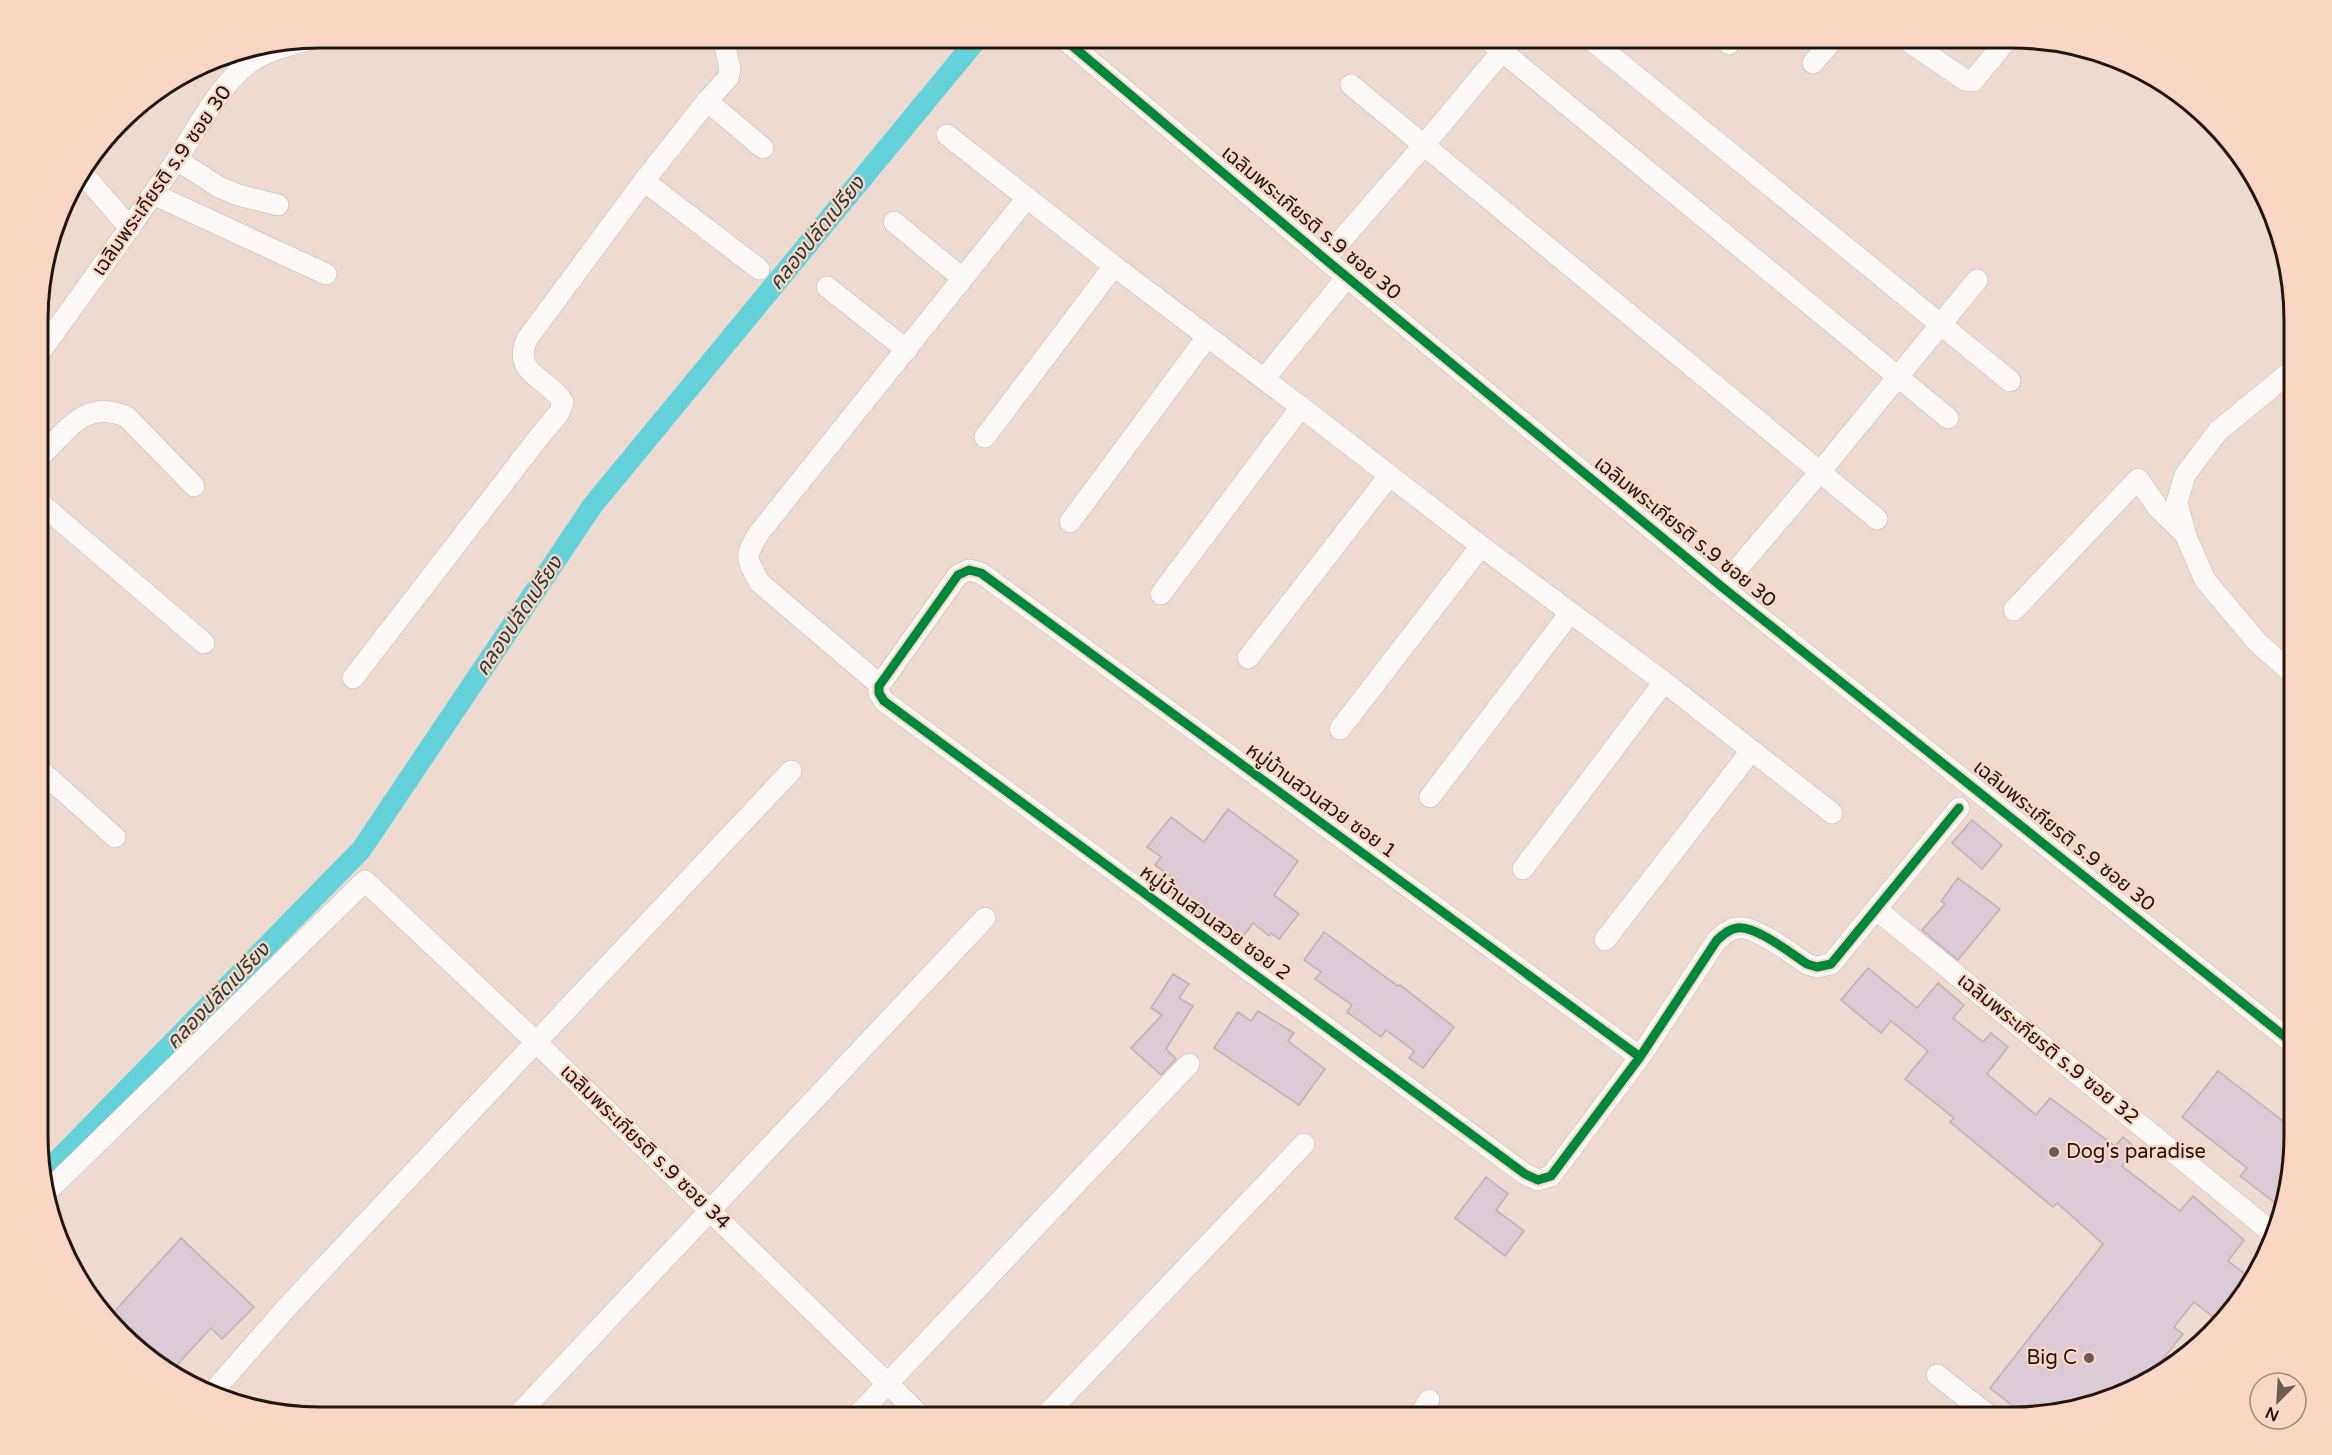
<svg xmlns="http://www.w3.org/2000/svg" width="2332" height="1455" viewBox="0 0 2332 1455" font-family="'Varela Round','Noto Sans Thai',sans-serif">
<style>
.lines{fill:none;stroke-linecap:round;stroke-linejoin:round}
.canal{stroke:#64d2db;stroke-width:21}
.building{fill:#dbcbd7;stroke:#beb2b4;stroke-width:1.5}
.minor-casing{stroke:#c6b7b0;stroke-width:22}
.minor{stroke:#fcf9f8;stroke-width:21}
.cycleway-casing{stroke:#fad6c4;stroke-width:13}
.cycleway{stroke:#00873e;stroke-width:9}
.poi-dot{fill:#6a5b54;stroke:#fad6c4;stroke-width:2}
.labels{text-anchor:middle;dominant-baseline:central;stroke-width:4.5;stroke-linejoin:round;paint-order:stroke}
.street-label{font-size:20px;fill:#231610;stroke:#fad6c4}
.poi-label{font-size:20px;fill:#231610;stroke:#fad6c4;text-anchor:start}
.water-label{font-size:21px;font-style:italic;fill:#233c3f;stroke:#fad6c4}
.rim{fill:none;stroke:#231610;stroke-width:3}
</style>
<rect width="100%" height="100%" fill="#eddad1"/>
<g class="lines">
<!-- canal -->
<path class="canal" d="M42,1176L361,850L593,505L978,38"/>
</g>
<!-- building -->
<g class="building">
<path d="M1228,809L1298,861L1274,895L1299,914L1279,939L1271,933L1269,936L1253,923L1239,942L1168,890L1176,880L1155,865L1161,857L1147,847L1171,817L1204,842Z"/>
<path d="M1972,820L2002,845L1982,869L1952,843Z"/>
<path d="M1958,878L2000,909L1958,960L1922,930L1945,904L1941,901Z"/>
<path d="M1324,932L1398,986L1400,985L1454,1027L1423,1068L1409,1058L1414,1051L1386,1030L1381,1037L1361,1022L1347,1012L1352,1005L1315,979L1321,972L1304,960Z"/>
<path d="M1868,968L1917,1008L1938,983L1964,1005L1953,1018L1983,1042L1991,1033L2008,1047L1987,1074L2036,1115L2050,1098L2115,1146L2123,1137L2136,1148L2122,1166L2180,1211L2193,1196L2244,1240L2228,1261L2253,1280L2247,1292L2217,1320L2194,1302L2174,1327L2183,1334L2144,1382L2030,1417H2027L1990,1388L2103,1244L2057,1203L2053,1207L1950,1122L1954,1118L1905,1079L1928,1051L1891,1021L1881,1033L1841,1000Z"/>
<path d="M1173,974L1189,984L1179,998L1193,1006L1166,1049L1176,1059L1161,1075L1131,1048L1162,1015L1151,1008Z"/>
<path d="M1258,1011L1294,1033L1288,1041L1325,1069L1299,1105L1214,1048L1238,1012L1251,1021Z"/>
<path d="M2218,1071L2283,1121L2294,1107V1153L2283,1209L2240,1176L2247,1168L2182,1117Z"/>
<path d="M1486,1177L1508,1194L1496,1210L1524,1231L1505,1256L1455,1218Z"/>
<path d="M181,1238L254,1307L222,1339L211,1328L174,1368L113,1313Z"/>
</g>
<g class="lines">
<defs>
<g id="minor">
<path d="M1063,38L1325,259L1722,587L2294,1044"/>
<path d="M1486,38L1948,418"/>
<path d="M1589,38L2010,381"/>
<path d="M1907,38L1911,43L1965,80L1973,81L2005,42V38"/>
<path d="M1729,44L1734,38"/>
<path d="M1813,63L1834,38"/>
<path d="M1351,85L1877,519"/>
<path d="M707,101L763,148"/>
<path d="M947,135L1114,266L1301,407L1481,546L1664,682L1832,813"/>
<path d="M177,160L219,187L238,195L278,205"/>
<path d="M83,174L130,228"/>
<path d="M644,181L759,269"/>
<path d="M153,194L326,274"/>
<path d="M894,222L962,278"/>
<path d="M1325,259L1424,145L1513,38"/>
<path d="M827,287L907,350"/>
<path d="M40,352C86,289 132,226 175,162C197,130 218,86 249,63C266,51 287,46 308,40"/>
<path d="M2294,369L2218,431L2185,475L2177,502L2186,536L2205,580L2258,643L2289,670L2294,672"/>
<path d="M1264,379L1347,277"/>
<path d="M985,437L1114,266"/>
<path d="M40,457C67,431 85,398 127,417L194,486"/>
<path d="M40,503L204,643"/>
<path d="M1070,522L1207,337"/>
<path d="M1722,587L1820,472L1977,280"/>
<path d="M1161,594L1301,407"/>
<path d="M2014,610L2138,479L2158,508L2186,535"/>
<path d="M1248,658L1389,476"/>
<path d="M353,678L539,437L559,413L563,402C549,378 511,374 527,339L644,181L707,101L728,78L730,69L723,38"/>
<path d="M882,681L873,679L760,583C746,558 744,558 759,533L1027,198"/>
<path d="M1340,729L1481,546"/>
<path d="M40,770L115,837"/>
<path d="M1430,797L1570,613"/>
<path d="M1523,869L1664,682"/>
<path d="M1877,910L2275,1235"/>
<path d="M1605,940L1751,751"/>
<path d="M1640,1057L981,573L969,570L958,575L879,686V693L884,701L1525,1174L1538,1180L1551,1176L1640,1057L1717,940C1723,935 1729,929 1737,928C1755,925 1792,954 1807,964L1817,967L1831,964L1959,808"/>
<path d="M54,1185L365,881L537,1043L922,1417"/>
<path d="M1937,1375L1991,1417"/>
<path d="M211,1394L288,1306L791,771"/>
<path d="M516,1417L985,918"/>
<path d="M856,1417L1189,1064"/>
<path d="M1044,1417L1304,1144"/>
<path d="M1419,1417L1429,1400"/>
</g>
</defs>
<!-- minor casing -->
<use href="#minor" class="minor-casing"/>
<!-- minor -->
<use href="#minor" class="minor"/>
<defs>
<g id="cycleway">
<path d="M1063,38L1325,259L1722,587L2294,1044"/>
<path d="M1640,1057L981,573L969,570L958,575L879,686V693L884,701L1525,1174L1538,1180L1551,1176L1640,1057L1717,940C1723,935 1729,929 1737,928C1755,925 1792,954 1807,964L1817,967L1831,964L1959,808"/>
</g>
</defs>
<!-- cycleway casing -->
<use href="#cycleway" class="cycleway-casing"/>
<!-- cycleway -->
<use href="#cycleway" class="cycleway"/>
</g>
<!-- markers -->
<g class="poi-dot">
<circle cx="2054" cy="1152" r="6"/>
<circle cx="2089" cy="1358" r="6"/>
</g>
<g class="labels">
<!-- street labels -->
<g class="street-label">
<text transform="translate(162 181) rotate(-55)">เฉลิมพระเกียรติ ร.9 ซอย 30</text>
<text transform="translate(1311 223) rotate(40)">เฉลิมพระเกียรติ ร.9 ซอย 30</text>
<text transform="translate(1685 532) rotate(39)">เฉลิมพระเกียรติ ร.9 ซอย 30</text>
<text transform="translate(1321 801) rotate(36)">หมู่บ้านสวนสวย ซอย 1</text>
<text transform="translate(2064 836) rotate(39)">เฉลิมพระเกียรติ ร.9 ซอย 30</text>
<text transform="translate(1215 923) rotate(36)">หมู่บ้านสวนสวย ซอย 2</text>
<text transform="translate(2048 1049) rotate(39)">เฉลิมพระเกียรติ ร.9 ซอย 32</text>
<text transform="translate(645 1147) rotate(44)">เฉลิมพระเกียรติ ร.9 ซอย 34</text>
</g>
<!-- poi labels -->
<g class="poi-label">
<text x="2066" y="1152">Dog's paradise</text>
<text x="2077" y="1358" text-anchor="end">Big C</text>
</g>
<!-- water labels -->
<g class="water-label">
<text transform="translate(817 233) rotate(-51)">คลองปลัดเปรียง</text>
<text transform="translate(519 616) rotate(-56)">คลองปลัดเปรียง</text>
<text transform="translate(218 996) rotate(-46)">คลองปลัดเปรียง</text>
</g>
</g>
<!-- crop -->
<path d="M0 0H2332V1455H0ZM320 48H2012A272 272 0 0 1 2284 320V1135A272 272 0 0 1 2012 1407H320A272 272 0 0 1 48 1135V320A272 272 0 0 1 320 48Z" fill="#fad6c4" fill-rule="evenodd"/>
<path class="rim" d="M320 48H2012A272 272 0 0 1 2284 320V1135A272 272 0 0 1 2012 1407H320A272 272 0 0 1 48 1135V320A272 272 0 0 1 320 48Z"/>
<!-- north arrow -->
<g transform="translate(2278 1401) rotate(204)"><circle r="28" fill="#fad6c4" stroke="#a4897c" stroke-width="1.5"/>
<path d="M0-4.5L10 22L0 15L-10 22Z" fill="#6a5b54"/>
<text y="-9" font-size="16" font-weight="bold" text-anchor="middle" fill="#231610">N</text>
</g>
</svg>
